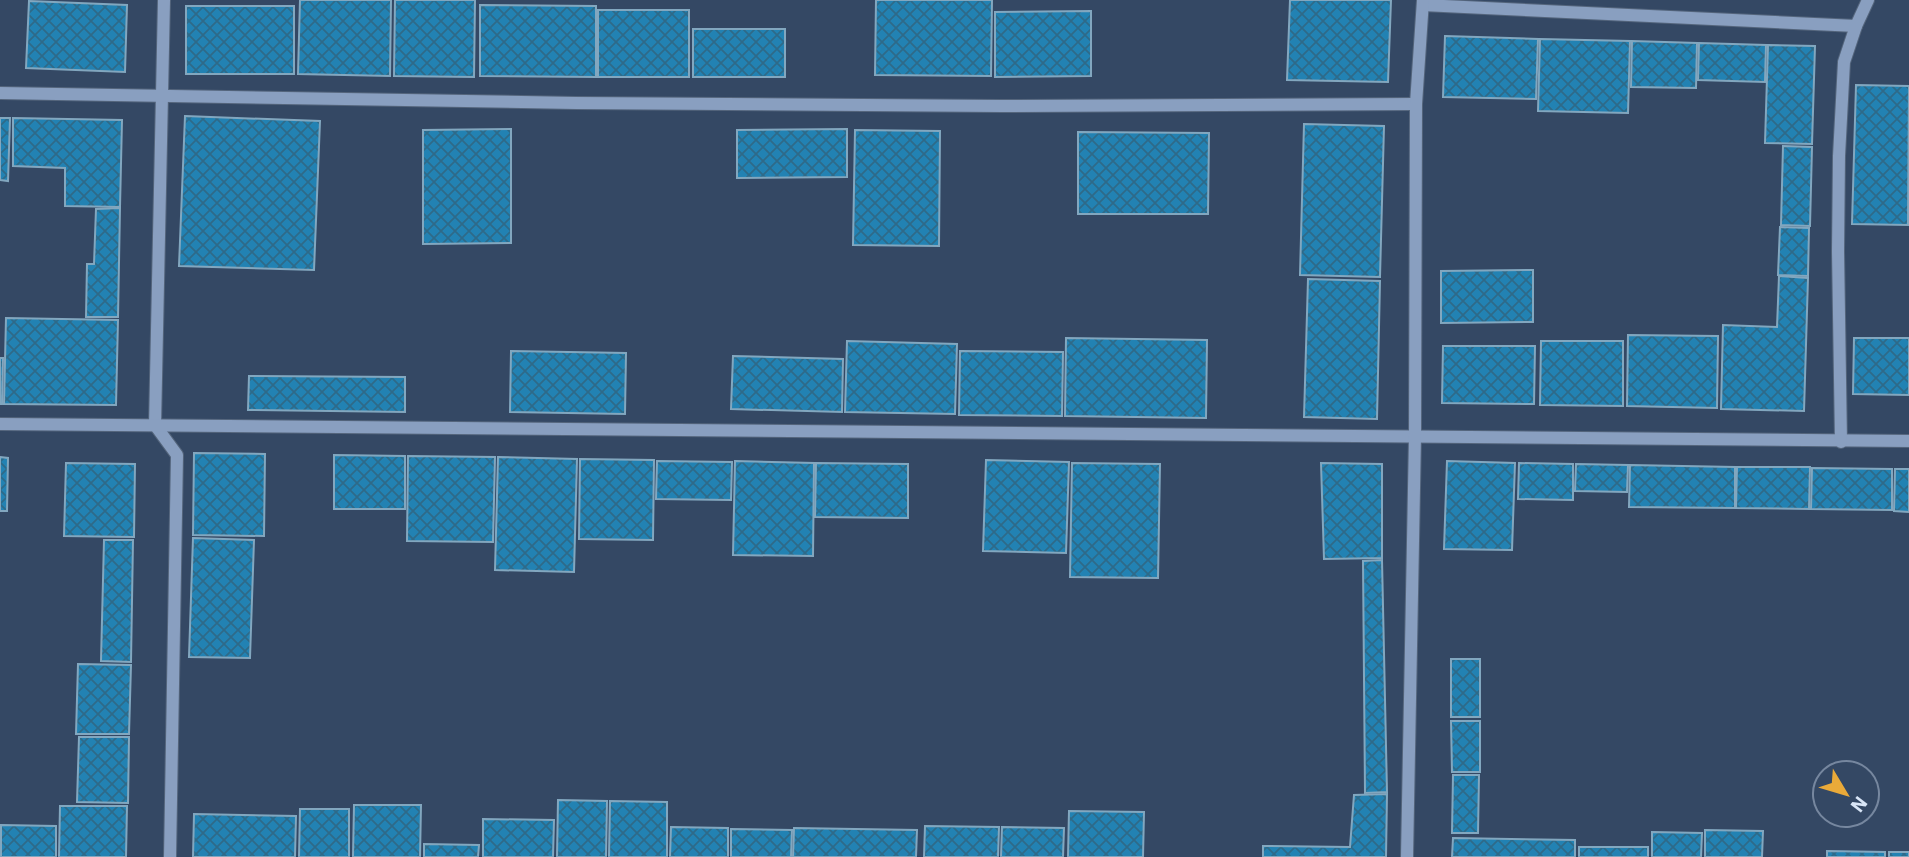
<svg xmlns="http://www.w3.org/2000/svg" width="1909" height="857" viewBox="0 0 1909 857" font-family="'IBM Plex Sans',sans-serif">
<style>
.building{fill:url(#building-cross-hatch);stroke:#82a7bf;stroke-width:2}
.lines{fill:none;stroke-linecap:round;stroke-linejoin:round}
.minor-casing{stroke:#54657c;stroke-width:14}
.minor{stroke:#899fc0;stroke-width:12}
</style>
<defs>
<pattern id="building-cross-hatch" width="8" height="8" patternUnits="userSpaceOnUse" patternTransform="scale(1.75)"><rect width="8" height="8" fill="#2282b3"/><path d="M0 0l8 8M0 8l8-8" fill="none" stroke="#2e6a89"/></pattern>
</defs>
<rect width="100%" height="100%" fill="#344864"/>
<!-- building -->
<g class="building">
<path d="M300,0H391L390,76L298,74Z"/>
<path d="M395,0H475L474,77L394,76Z"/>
<path d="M876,0H992L991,76L875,75Z"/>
<path d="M1290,0H1391L1388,82L1287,80Z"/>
<path d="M29,1L127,5L125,72L26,68Z"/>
<path d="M480,5L596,6V77L480,76Z"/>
<rect x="186" y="6" width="108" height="68"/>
<rect x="598" y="10" width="91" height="67"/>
<path d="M1091,11V76L995,77V12Z"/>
<rect x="693" y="29" width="92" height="48"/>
<path d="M1445,36L1538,39L1536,99L1443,97Z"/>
<path d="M1540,39L1630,41L1628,113L1538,111Z"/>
<path d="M1632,41L1697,43L1696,88L1631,87Z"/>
<path d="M1699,43L1766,45L1765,82L1698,80Z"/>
<path d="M1768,45L1815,46L1812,144L1765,143Z"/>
<path d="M1856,85L1909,86L1908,225L1852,224Z"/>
<path d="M185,116L320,121L314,270L179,266Z"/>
<path d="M0,118H10L8,181L0,180Z"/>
<path d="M13,118L122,120L120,207L65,206V168L13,166Z"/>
<path d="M1304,124L1384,126L1380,277L1300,275Z"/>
<path d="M511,129V243L423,244V130Z"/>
<path d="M847,129V177L737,178V130Z"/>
<path d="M855,130L940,131L939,246L853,245Z"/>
<path d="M1078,132L1209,133L1208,214H1078Z"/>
<path d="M1783,146L1812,147L1810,226L1781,225Z"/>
<path d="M120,208L118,317H86L87,264H94L96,209Z"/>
<path d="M1780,227L1809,228L1808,276L1778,275Z"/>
<path d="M1533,270V322L1441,323V271Z"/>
<path d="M1779,276L1808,278L1804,411L1721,409L1723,325L1777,327Z"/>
<path d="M1308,279L1380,281L1377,419L1304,417Z"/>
<path d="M6,318L118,320L116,405L4,404Z"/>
<path d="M1628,335L1718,336L1717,408L1627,406Z"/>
<path d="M1066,338L1207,340L1206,418L1065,416Z"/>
<path d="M1854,338H1909V395L1853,394Z"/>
<path d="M847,341L957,344L955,414L845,412Z"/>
<path d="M1541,341H1623V406L1540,405Z"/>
<path d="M1443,346H1535L1534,404L1442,403Z"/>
<path d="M511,351L626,353L625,414L510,412Z"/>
<path d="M960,351L1063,352L1062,416L959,415Z"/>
<path d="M733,356L843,359L842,412L731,409Z"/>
<path d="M0,358H3L2,404H0Z"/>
<path d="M249,376L405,377V412L248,410Z"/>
<path d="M194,453L265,454L264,536L193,535Z"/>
<path d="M334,455L405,456V509H334Z"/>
<path d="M408,456L495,457L493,542L407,541Z"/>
<path d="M0,457L8,458L7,511H0Z"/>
<path d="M498,457L577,459L574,572L495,570Z"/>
<path d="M580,459L654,460L653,540L579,539Z"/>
<path d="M986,460L1069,462L1066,553L983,551Z"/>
<path d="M657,461L732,462L731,500L656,499Z"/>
<path d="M735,461L814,463L813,556L733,555Z"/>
<path d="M1447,461L1515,463L1512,550L1444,549Z"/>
<path d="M66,463L135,464L134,537L64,536Z"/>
<path d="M816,463L908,464V518L815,517Z"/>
<path d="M1072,463L1160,464L1158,578L1070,577Z"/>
<path d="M1321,463L1382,464V558L1324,559Z"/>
<path d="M1519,463L1573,464V500L1518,499Z"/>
<path d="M1576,464L1628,465L1627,492L1575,491Z"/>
<path d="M1630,465L1735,467V508L1629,507Z"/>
<path d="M1737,467H1810L1809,509L1736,508Z"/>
<path d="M1812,468L1892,469V510L1811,509Z"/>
<path d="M1895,469H1909V512L1894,511Z"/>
<path d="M193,538L254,540L250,658L189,657Z"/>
<path d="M104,540H133L131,662L101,661Z"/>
<path d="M1382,560L1387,792L1365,793L1363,561Z"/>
<rect x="1451" y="659" width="29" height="58"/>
<path d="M78,664L131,665L129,734H76Z"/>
<path d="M1451,721H1480V772H1452Z"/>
<path d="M79,737H129L128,803L77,802Z"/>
<path d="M1453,775H1479L1478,833H1452Z"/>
<path d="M1387,794L1386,857H1263V846L1350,847L1354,795Z"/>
<path d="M558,800L607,801L606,857H557Z"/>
<path d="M610,801L667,802V857H609Z"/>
<path d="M354,805H421L420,857H353Z"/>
<path d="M60,806H127L126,857H59Z"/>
<path d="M300,809H349V857H299Z"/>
<path d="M1069,811L1144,812L1143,857H1068Z"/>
<path d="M194,814L296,816L295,857H193Z"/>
<path d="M483,819L554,820L553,857H483Z"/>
<path d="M1,825L56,826V857H1Z"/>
<path d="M925,826L999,827L998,857H924Z"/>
<path d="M671,827L728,828V857H670Z"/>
<path d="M1002,827L1064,828L1063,857H1001Z"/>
<path d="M794,828L917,830L916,857H793Z"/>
<path d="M731,829L792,830L791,857H731Z"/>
<path d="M1705,830L1763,831L1762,857H1705Z"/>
<path d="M1652,832L1702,833L1701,857H1652Z"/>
<path d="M1453,838L1575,840V857H1452Z"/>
<path d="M424,844L479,845L478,857H424Z"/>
<rect x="1579" y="847" width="69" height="10"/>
<path d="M1827,851L1885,852V857H1827Z"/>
<rect x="1889" y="852" width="20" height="5"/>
</g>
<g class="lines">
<defs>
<g id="minor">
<path d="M164,0L155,425L177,455L170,857"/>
<path d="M1423,5L1856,26"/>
<path d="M0,93L576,103L1000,106L1416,104"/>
<path d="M0,424L1909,441"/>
<path d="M1841,442L1838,251L1839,156L1844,62L1856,26L1868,0"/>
<path d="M1407,857L1415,436L1416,104L1423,0"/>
</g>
</defs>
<!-- minor casing -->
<use href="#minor" class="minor-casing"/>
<!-- minor -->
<use href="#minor" class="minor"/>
</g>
<!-- north arrow -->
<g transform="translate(1846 794) rotate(128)"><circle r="33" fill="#344864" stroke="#76879f" stroke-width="2"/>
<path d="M0-5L12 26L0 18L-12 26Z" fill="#eaaa39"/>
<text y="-10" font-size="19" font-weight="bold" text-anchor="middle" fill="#d9e6f7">N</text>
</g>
</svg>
